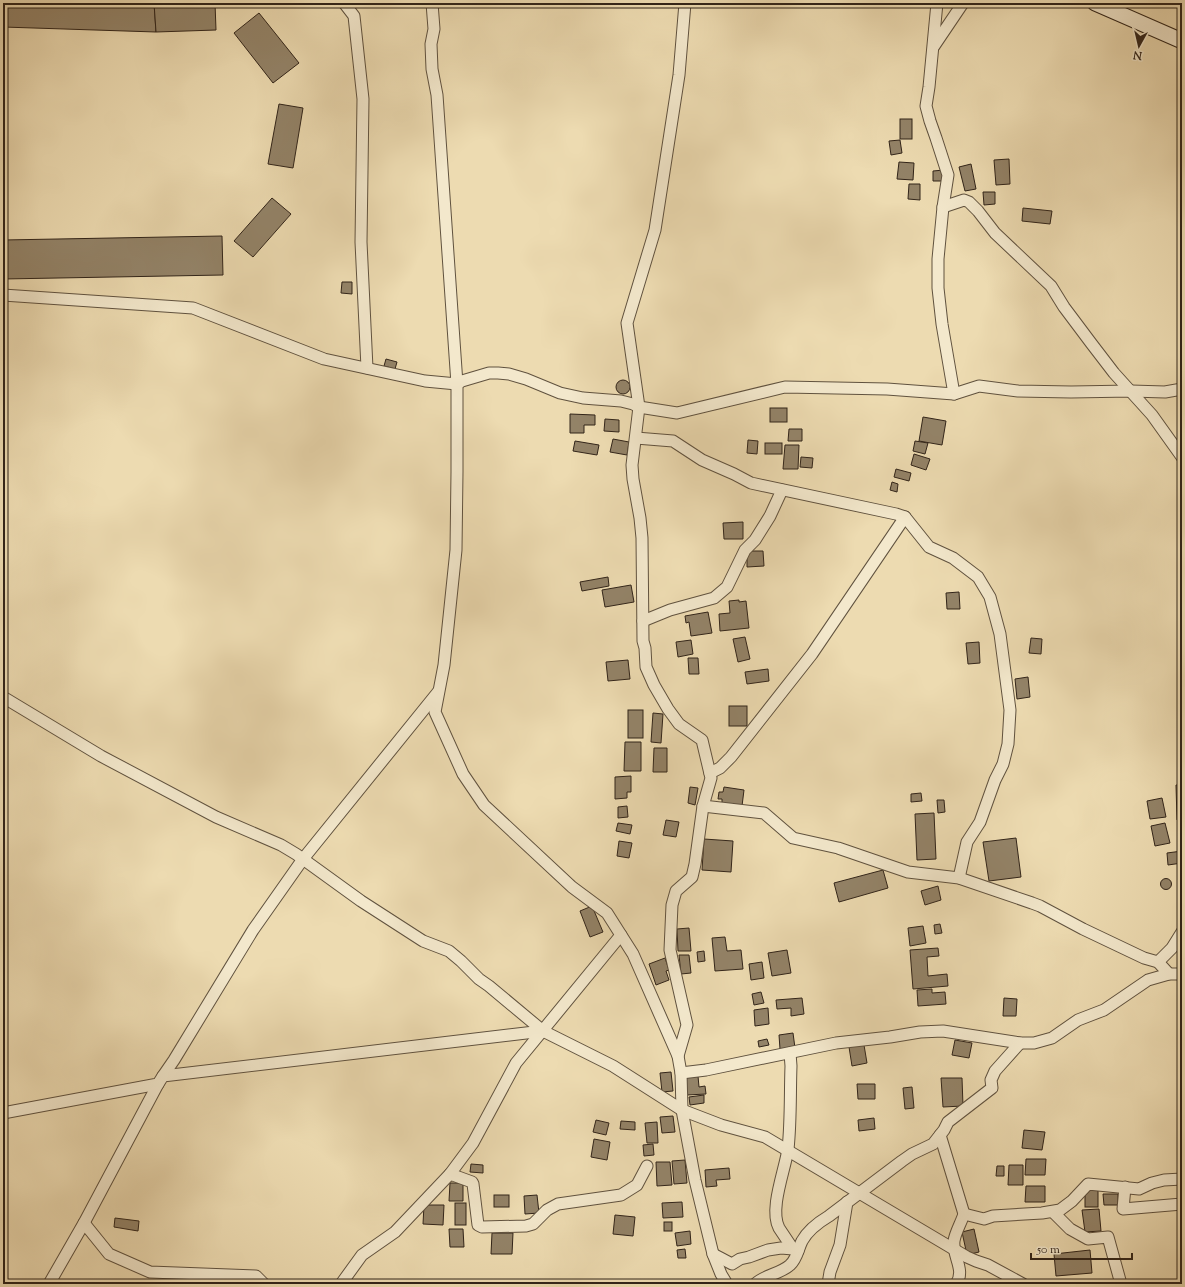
<svg xmlns="http://www.w3.org/2000/svg" width="1185" height="1287" viewBox="0 0 1185 1287" font-family="'Sorts Mill Goudy',serif">
<style>
.building{fill:#938368;stroke:#312419}
.lines{fill:none;stroke-linecap:round;stroke-linejoin:round}
.minor-casing{stroke:#60523f;stroke-width:13}
.secondary-casing{stroke:#312419;stroke-width:17}
.minor{stroke:#f3e8cc;stroke-width:11}
.secondary{stroke:#f3e8cc;stroke-width:15}
</style>
<rect width="100%" height="100%" fill="#eddbb1"/>
<filter id="stains"><feTurbulence type="fractalNoise" baseFrequency=".005" numOctaves="4"/><feColorMatrix values="0 0 0 0 .2 0 0 0 0 .09 0 0 0 0 .02 0 0 0 .5 -.17"/></filter>
<radialGradient id="worn" r=".72"><stop offset=".6" stop-color="#630" stop-opacity="0"/><stop offset="1" stop-color="#630" stop-opacity=".3"/></radialGradient>
<!-- building -->
<g class="building">
<path d="M3,3H154L156,32L3,27Z"/>
<path d="M154,3H215L216,30L156,32Z"/>
<path d="M259,13L299,63L273,83L234,33Z"/>
<path d="M279,104L303,108L293,168L268,164Z"/>
<rect x="900" y="119" width="12" height="20"/>
<path d="M900,140L902,153L891,155L889,141Z"/>
<path d="M1009,159L1010,184L996,185L994,160Z"/>
<path d="M899,162L914,163L913,180L897,179Z"/>
<path d="M971,164L976,189L965,191L959,167Z"/>
<path d="M944,170V181H933V171Z"/>
<path d="M909,184H920V200L908,199Z"/>
<path d="M983,192H995V204L984,205Z"/>
<path d="M272,198L291,214L253,257L234,241Z"/>
<path d="M1023,208L1052,211L1050,224L1022,221Z"/>
<path d="M222,236L223,275L3,279V240Z"/>
<path d="M342,282H352V294L341,293Z"/>
<path d="M386,359L397,362L395,369L384,366Z"/>
<circle cx="623" cy="387" r="7"/>
<rect x="770" y="408" width="17" height="14"/>
<path d="M570,414L595,415V425H584V433H570Z"/>
<path d="M923,417L946,421L942,445L919,441Z"/>
<path d="M605,419L619,420V432L604,431Z"/>
<path d="M789,429H802V441H788Z"/>
<path d="M613,439L629,442L627,455L610,452Z"/>
<path d="M748,440L758,441L757,454L747,453Z"/>
<path d="M575,441L599,445L597,455L573,451Z"/>
<path d="M915,441L928,443L925,454L913,451Z"/>
<rect x="765" y="443" width="17" height="11"/>
<path d="M785,445H799L798,469H783Z"/>
<path d="M914,454L930,459L926,470L911,465Z"/>
<path d="M801,457L813,458L812,468L800,467Z"/>
<path d="M896,469L911,473L909,481L894,477Z"/>
<path d="M892,482L898,484L897,492L890,490Z"/>
<path d="M743,522V539H724L723,523Z"/>
<path d="M747,551H763L764,566L747,567Z"/>
<path d="M608,577L609,586L582,591L580,582Z"/>
<path d="M631,585L634,602L605,607L602,590Z"/>
<path d="M959,592L960,609H947L946,593Z"/>
<path d="M739,600V602L746,601L749,628L720,631L719,614L730,613L729,601Z"/>
<path d="M708,612L712,633L691,636L689,622L686,623L685,616Z"/>
<path d="M745,637L750,659L738,662L733,639Z"/>
<path d="M1031,638L1042,639L1041,654L1029,653Z"/>
<path d="M691,640L693,654L678,657L676,642Z"/>
<path d="M979,642L980,663L968,664L966,643Z"/>
<path d="M688,658H698L699,674H689Z"/>
<path d="M628,660L630,679L608,681L606,662Z"/>
<path d="M768,669L769,681L747,684L745,672Z"/>
<path d="M1028,677L1030,697L1017,699L1015,679Z"/>
<rect x="729" y="706" width="18" height="20"/>
<rect x="628" y="710" width="15" height="28"/>
<path d="M653,713L663,714L661,743L651,742Z"/>
<path d="M625,742H641V771H624Z"/>
<path d="M654,748H667V772H653Z"/>
<path d="M631,776V792H627V798L615,799V777Z"/>
<path d="M1176,785H1182V819L1177,820Z"/>
<path d="M690,787L698,788L695,805L688,803Z"/>
<path d="M724,787L744,790L742,806L722,804V799H718L719,792H723Z"/>
<path d="M921,793L922,801L911,802V794Z"/>
<path d="M1162,798L1166,817L1150,819L1147,801Z"/>
<path d="M937,800H944L945,812L938,813Z"/>
<path d="M627,806L628,817L618,818V807Z"/>
<path d="M934,813L936,859L917,860L915,814Z"/>
<path d="M666,820L679,822L676,837L663,835Z"/>
<path d="M618,823L632,825L630,834L616,831Z"/>
<path d="M1165,823L1170,843L1155,846L1151,826Z"/>
<path d="M1016,838L1021,877L989,881L983,842Z"/>
<path d="M704,839L733,841L731,872L702,870Z"/>
<path d="M619,841L632,843L629,858L617,856Z"/>
<path d="M1182,851V863L1168,865L1167,853Z"/>
<path d="M883,870L888,888L839,902L834,883Z"/>
<circle cx="1166" cy="884" r="5.5"/>
<path d="M938,886L941,900L925,905L921,891Z"/>
<path d="M592,906L603,932L590,937L580,911Z"/>
<path d="M940,924L942,933L935,934L934,925Z"/>
<path d="M923,926L926,943L910,946L908,928Z"/>
<path d="M689,928L691,951H678L677,929Z"/>
<path d="M725,937L727,951L741,950L743,969L715,971L712,938Z"/>
<path d="M938,948L939,956L927,957L928,976L947,974L948,986L913,989L910,950Z"/>
<path d="M787,950L791,973L772,976L768,953Z"/>
<path d="M704,951L705,961L698,962L697,952Z"/>
<path d="M679,955H689L691,973L681,974Z"/>
<path d="M665,958L669,970L666,971L669,980L656,985L649,964Z"/>
<path d="M762,962L764,978L751,980L749,964Z"/>
<path d="M932,989V993L945,992L946,1004L918,1006L917,990Z"/>
<path d="M761,992L764,1003L754,1005L752,994Z"/>
<path d="M802,998L804,1014L791,1016V1008L777,1009L776,1000Z"/>
<path d="M1004,998L1017,999L1016,1016H1003Z"/>
<path d="M768,1008L769,1024L755,1026L754,1010Z"/>
<path d="M793,1033L795,1048L780,1049L779,1035Z"/>
<path d="M767,1039L769,1045L759,1047L758,1041Z"/>
<path d="M955,1040L972,1043L969,1058L952,1055Z"/>
<path d="M864,1045L867,1063L852,1066L849,1047Z"/>
<path d="M671,1072L673,1091L662,1092L660,1073Z"/>
<path d="M685,1076H698L699,1087L705,1086L706,1094L687,1095Z"/>
<path d="M941,1078H962L963,1106L943,1107Z"/>
<path d="M857,1084H875V1099H858Z"/>
<path d="M912,1087L914,1108L905,1109L903,1088Z"/>
<path d="M704,1095V1103L690,1105L689,1097Z"/>
<path d="M673,1116L675,1132L662,1133L660,1117Z"/>
<path d="M874,1118L875,1129L859,1131L858,1120Z"/>
<path d="M596,1120L609,1123L606,1135L593,1132Z"/>
<path d="M621,1121L635,1122V1130L620,1129Z"/>
<path d="M657,1122L658,1143H647L645,1123Z"/>
<path d="M1024,1130L1045,1132L1042,1150L1022,1148Z"/>
<path d="M594,1139L610,1142L607,1160L591,1157Z"/>
<path d="M653,1144L654,1155L644,1156L643,1145Z"/>
<path d="M1026,1159H1046L1045,1175H1025Z"/>
<path d="M685,1160L687,1183L674,1184L672,1161Z"/>
<path d="M656,1162H670L672,1185L657,1186Z"/>
<path d="M471,1164L483,1165V1173L470,1172Z"/>
<path d="M1009,1165H1023V1185H1008Z"/>
<path d="M997,1166H1004V1176H996Z"/>
<path d="M729,1168L730,1179L716,1180L717,1186L706,1187L705,1170Z"/>
<path d="M450,1183H463V1201H449Z"/>
<path d="M1026,1186H1045V1202H1025Z"/>
<rect x="1085" y="1188" width="13" height="19"/>
<path d="M1103,1194H1118V1205H1104Z"/>
<rect x="494" y="1195" width="15" height="12"/>
<path d="M537,1195L539,1213L525,1214L524,1196Z"/>
<path d="M682,1202L683,1217L663,1218L662,1203Z"/>
<rect x="455" y="1203" width="11" height="22"/>
<path d="M424,1205H444L443,1225L423,1224Z"/>
<path d="M1099,1209L1101,1231L1085,1232L1082,1210Z"/>
<path d="M615,1215L635,1217L633,1236L613,1234Z"/>
<path d="M115,1218L139,1221L138,1231L114,1227Z"/>
<rect x="664" y="1222" width="8" height="9"/>
<path d="M449,1229H463L464,1247H450Z"/>
<path d="M974,1229L979,1252L967,1255L962,1232Z"/>
<path d="M690,1231L691,1244L677,1246L675,1233Z"/>
<path d="M492,1233H513L512,1254H491Z"/>
<path d="M685,1249L686,1258H678L677,1250Z"/>
<path d="M1090,1250L1092,1273L1056,1276L1054,1254Z"/>
</g>
<g class="lines">
<defs>
<g id="minor">
<path d="M344,3L354,16L363,99L361,242L367,368"/>
<path d="M432,3L434,29L431,44L432,69L437,95L457,384V472L456,550L444,665L435,712L463,774L484,805L572,887L607,913L633,954L678,1056L681,1073L682,1110L695,1180L713,1254L721,1274L727,1284"/>
<path d="M937,3L929,87L926,106L930,121L936,138L948,175L943,207L938,259V288L942,324L954,394"/>
<path d="M934,46L963,3"/>
<path d="M943,207L964,200L969,202L978,211L995,233L1051,286L1064,307L1091,343L1114,373L1152,415L1182,457"/>
<path d="M3,295L193,308L324,359L425,381L457,384L462,381L489,373H498L509,374L526,379L560,393L583,398L621,401L633,404L639,407L677,413L785,387L887,389L954,394L979,386L1018,391L1071,392L1131,391L1165,392L1182,389"/>
<path d="M636,438L673,441L702,460L734,474L751,483L896,514L905,517L929,547L953,558L978,577L990,597L1000,634L1010,710L1008,744L1003,764L995,780L980,822L967,842L959,878"/>
<path d="M643,621L670,610L714,598L727,587L745,550L755,540L770,516L782,490"/>
<path d="M3,697L101,756L216,817L281,845L296,854L361,901L423,941L449,951L461,961L479,979L489,986L543,1031L613,1066L682,1110L721,1125L765,1137L967,1257L976,1261L988,1265L1023,1284"/>
<path d="M710,773L720,768L731,757L812,654L905,517"/>
<path d="M703,806L764,813L793,838L838,848L908,872L959,878L1032,903L1040,906L1083,929L1144,958L1158,962L1169,974"/>
<path d="M1158,962L1172,948L1182,932"/>
<path d="M790,1053L791,1066C790,1093 791,1122 788,1149C785,1170 769,1209 779,1228L793,1249L798,1251"/>
<path d="M678,1056L687,1025L670,950L672,905L676,891L692,877L695,864L703,806L711,778L702,740L679,724L668,709L654,685L646,667L645,648L643,641L642,538L640,518L633,479L632,465L639,407L627,323L655,230L679,75L685,3"/>
<path d="M681,1073L706,1070L836,1043L890,1037L920,1032L943,1031L1020,1043H1034L1052,1038L1078,1020L1104,1010L1148,980L1169,974H1182"/>
<path d="M163,1076L174,1060L253,930L303,859L438,692"/>
<path d="M3,1113L158,1084L163,1076L543,1031"/>
<path d="M940,1135L964,1214"/>
<path d="M450,1174L472,1182L473,1184L478,1225L482,1227L526,1226L533,1224L547,1210L558,1204L621,1195L637,1185L647,1166"/>
<path d="M1125,1187L1123,1209L1182,1204"/>
<path d="M1053,1212L1070,1229L1088,1239L1108,1237L1121,1284"/>
<path d="M84,1223L109,1254L150,1272L256,1276L264,1284"/>
<path d="M713,1254L732,1264L740,1259L749,1257L768,1250L781,1248L793,1249"/>
<path d="M49,1284L84,1223L158,1084"/>
<path d="M341,1284L362,1255L395,1232L450,1174L473,1143L516,1063L621,935"/>
<path d="M755,1284C764,1275 780,1274 790,1265C797,1259 798,1249 802,1241C808,1230 819,1222 829,1216L902,1161L912,1154L933,1144L944,1130L948,1122L992,1088L991,1080L995,1071L1020,1043"/>
<path d="M828,1284L830,1272L840,1245L847,1202"/>
<path d="M956,1284C966,1270 952,1256 954,1241C955,1233 961,1223 964,1214L984,1219L993,1216L1042,1213L1060,1210L1072,1201L1088,1184L1139,1189L1152,1183L1164,1180L1182,1179"/>
</g>
<path id="secondary" d="M1095,3L1182,41"/>
</defs>
<!-- minor casing -->
<use href="#minor" class="minor-casing"/>
<!-- secondary casing -->
<use href="#secondary" class="secondary-casing"/>
<!-- minor -->
<use href="#minor" class="minor"/>
<!-- secondary -->
<use href="#secondary" class="secondary"/>
</g>
<!-- margin -->
<rect width="1185" height="1287" fill="none" stroke="#eddbb1" stroke-width="16"/>
<rect x="4" y="4" width="1177" height="1279" fill="none" stroke="#312419" stroke-width="2"/>
<rect x="8" y="8" width="1169" height="1271" fill="none" stroke="#312419"/>
<!-- north arrow -->
<g transform="translate(1139 46) rotate(188)" stroke="#f3e8cc" stroke-width="3" paint-order="stroke">
<path d="M0-3L7 15L0 10L-7 15Z" fill="#312419"/>
<text y="-6" font-size="11" font-weight="bold" text-anchor="middle" fill="#312419">N</text>
</g>
<!-- scale -->
<path d="M1031 1253v6h101v-6" fill="none" stroke="#312419" stroke-width="2"/>
<text x="1037" y="1253" font-size="12" fill="#312419" stroke="#f3e8cc" stroke-width="3" paint-order="stroke">50 m</text>
<rect width="100%" height="100%" filter="url(#stains)"/>
<rect width="100%" height="100%" fill="url(#worn)"/>
</svg>
